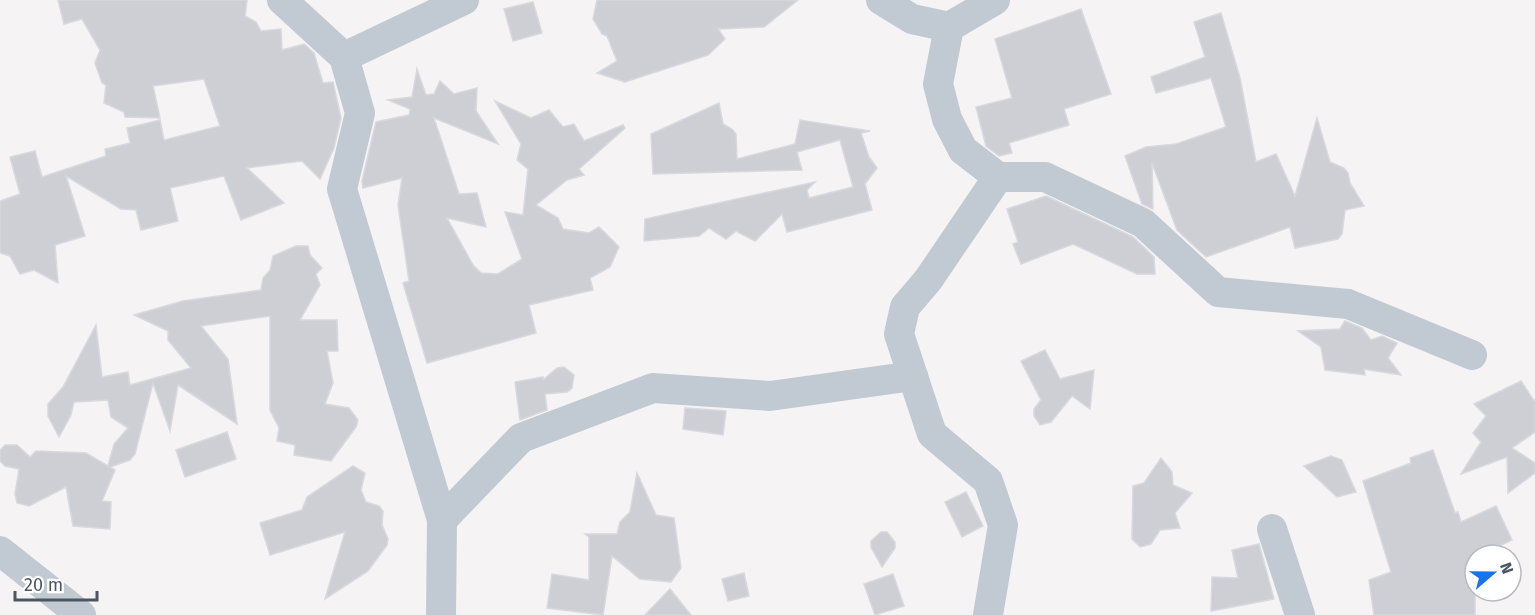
<svg xmlns="http://www.w3.org/2000/svg" width="1535" height="615" viewBox="0 0 1535 615" font-family="'Fira Sans',sans-serif">
<style>
.building{fill:#cdcfd5;stroke:#d7d9de;stroke-width:1.5}
.lines{fill:none;stroke-linecap:round;stroke-linejoin:round}
.minor{stroke:#c1cad2;stroke-width:30}
</style>
<rect width="100%" height="100%" fill="#f5f3f3"/>
<!-- building -->
<g class="building">
<path d="M58,0H247L245,16L256,22L261,31L281,29L282,50L304,44L314,53L323,83L333,82L341,118L334,148L320,179L302,161L247,168L284,203L241,220L224,176L170,188L178,221L141,230L136,210L121,209L66,176L85,236L55,245L58,283L34,270L20,274L10,256L0,253V201L20,194L10,157L35,151L42,177L106,156L105,149L130,143L127,128L160,120L164,140L220,126L204,79L153,86L160,118L125,117L124,112L104,103L106,85L102,83L95,63L100,50L82,19L64,24Z"/>
<path d="M597,0H798L764,27L718,29L725,39L708,55L625,82L597,73L617,61L607,36L602,34L593,19Z"/>
<path d="M533,2L542,33L513,41L504,9Z"/>
<path d="M1081,9L1111,94L1064,109L1069,125L1009,143L1012,153L999,156L986,146L976,107L1012,98L995,39Z"/>
<path d="M1221,13L1240,78L1256,162L1276,154L1295,196L1317,118L1330,162L1344,168L1348,173L1350,183L1364,206L1345,210L1342,234L1338,239L1295,248L1290,227L1206,257L1177,230L1152,163L1153,209L1142,204L1125,156L1146,147L1176,144L1226,127L1211,78L1156,93L1151,77L1205,57L1194,22Z"/>
<path d="M417,69L426,95L434,94L440,81L454,94L477,88L476,111L498,144L434,118L459,194L477,193L486,227L447,218L473,265L481,273L498,274L522,259L505,212L523,215L528,169L517,160L521,144L495,101L531,118L549,110L563,127L574,124L584,141L623,125L625,128L579,169L584,175L567,180L536,205L558,218L563,229L589,233L599,227L619,247L610,267L590,278L593,290L529,305L536,333L427,363L403,283L409,281L398,205L402,178L363,188L362,181L376,122L409,115L410,109L388,100L412,97Z"/>
<path d="M719,103L723,124L732,129L736,134L737,159L795,144L800,120L870,131L861,133L869,157L877,168L865,184L872,210L787,232L782,214L755,241L736,231L726,239L709,228L699,236L644,241L645,219L815,182L807,190L809,198L853,187L840,140L797,152L802,170L653,174L651,134Z"/>
<path d="M1046,196L1133,237L1154,257L1155,274H1137L1073,244L1021,264L1013,244L1018,242L1007,209Z"/>
<path d="M296,246H308L310,255L322,268L316,274L320,285L300,320H337L338,351H327L333,383L325,404L349,408L358,420L356,427L331,461L294,455L295,445L277,441L279,428L270,410V316L201,326L228,359L237,424L178,385L170,431L153,383L135,454L130,460L110,467L115,470L102,501L111,502L110,529L73,526L66,487L29,506L17,503L15,494L19,469L5,466L0,461V450L5,445H17L30,457L36,451L86,453L108,466L114,444L128,428L111,417L108,400L74,402L71,415L59,437L48,416V404L63,387L96,325L102,377L128,372L130,385L191,368L168,340V331L134,315L183,301L261,290L263,278L270,270L273,256Z"/>
<path d="M1345,321L1362,328L1371,340L1382,336L1397,343L1388,358L1401,375L1364,369L1365,375L1325,370L1321,347L1298,331L1340,329Z"/>
<path d="M1045,350L1060,379L1094,370L1090,409L1072,396L1051,422L1040,425L1034,416V409L1041,400L1021,361Z"/>
<path d="M564,367L574,375L572,388L567,392L545,394L547,410L520,420L515,382L543,377V380L557,368Z"/>
<path d="M1521,381L1535,402V432L1512,448L1535,463V473L1508,493L1507,457L1461,474L1481,442L1473,433L1486,416L1474,404Z"/>
<path d="M685,408L726,411L723,435L683,429Z"/>
<path d="M227,432L236,459L185,477L176,450Z"/>
<path d="M1433,450L1455,513L1458,512L1461,522L1496,506L1512,540L1481,555H1475V615H1374L1369,580L1391,572L1363,481L1411,463L1410,458Z"/>
<path d="M1331,456L1342,460L1356,492L1337,497L1304,466Z"/>
<path d="M1161,458L1172,472L1173,485L1192,493L1175,513L1180,528L1160,530L1151,544L1140,547L1132,539L1133,486L1144,483Z"/>
<path d="M353,466L365,473L361,490L366,502L379,506L383,511L382,525L388,539L387,545L368,571L325,599L345,532L270,555L260,523L302,510L307,497Z"/>
<path d="M637,473L656,515L674,518L681,568L671,582L640,579L612,556L603,615L547,608L552,574L589,580V537L585,534H617L620,522L630,512Z"/>
<path d="M966,492L983,526L962,537L945,502Z"/>
<path d="M881,532H887L895,542V548L882,567L871,547V541Z"/>
<path d="M1259,544L1274,599L1211,611L1212,577L1238,578L1232,550Z"/>
<path d="M744,573L749,596L728,601L722,579Z"/>
<path d="M893,574L904,606L875,615L864,584Z"/>
<path d="M670,589L691,615H645Z"/>
</g>
<g class="lines">
<!-- minor -->
<g class="minor">
<path d="M282,0L344,57L360,113L342,189L442,520L441,615"/>
<path d="M881,0L912,19L949,27L995,0"/>
<path d="M949,27L938,84L947,119L963,150L998,177H1045L1143,223L1218,292L1348,304L1472,355"/>
<path d="M344,57L464,0"/>
<path d="M442,520L521,438L653,388L770,396L913,376"/>
<path d="M1272,529L1300,615"/>
<path d="M0,551L81,615"/>
<path d="M988,615L1003,525L988,481L932,434L899,334L905,307L928,280L998,177"/>
</g>
</g>
<!-- north arrow -->
<g transform="translate(1493 573) rotate(70)"><circle r="28" fill="#ffffff" stroke="#b7bbc0" stroke-width="1.5"/>
<path d="M0-4.5L10 22L0 15L-10 22Z" fill="#1a73e8"/>
<text y="-9" font-size="16" font-weight="bold" text-anchor="middle" fill="#4a5661">N</text>
</g>
<!-- scale -->
<path d="M15 591v9h82v-9" fill="none" stroke="#4a5661" stroke-width="3"/>
<text x="24" y="591" font-size="18" fill="#4a5661" stroke="#ffffff" stroke-width="4.5" paint-order="stroke">20 m</text>
</svg>
